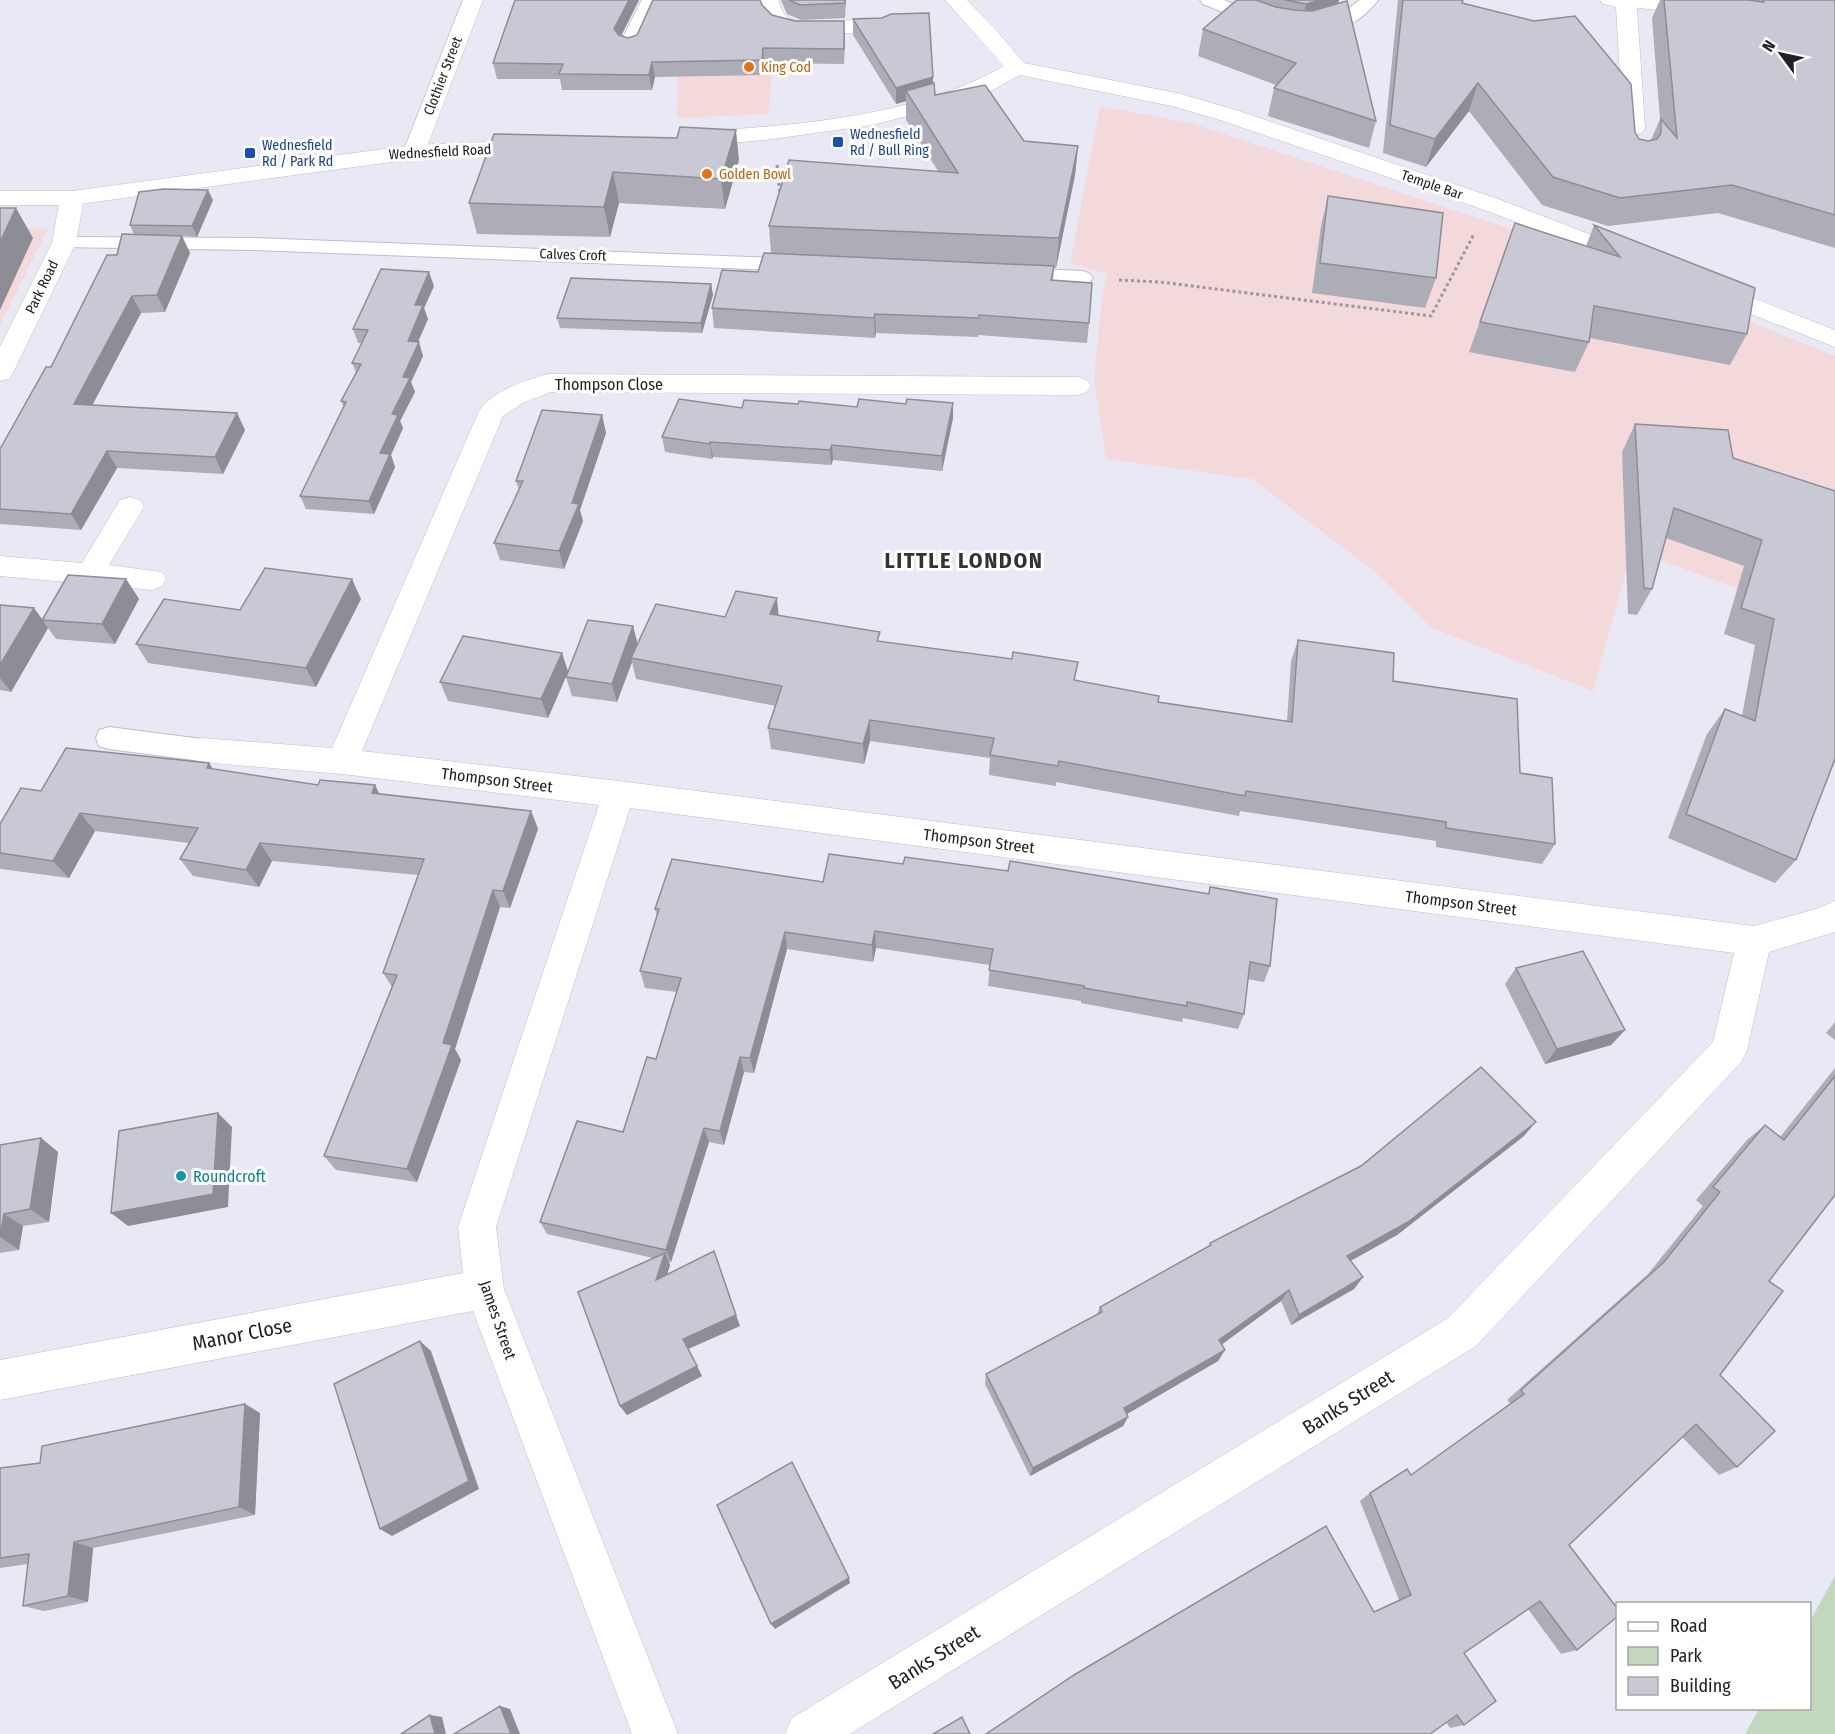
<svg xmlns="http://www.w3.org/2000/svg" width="1835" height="1734" viewBox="0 0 1835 1734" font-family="'Fira Sans Condensed',sans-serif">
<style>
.commercial{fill:#f4d9d9}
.industrial{fill:#f4d9da}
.green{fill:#c2d7bb}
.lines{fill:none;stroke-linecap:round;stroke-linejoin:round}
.lane-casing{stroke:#bebeca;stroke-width:2}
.street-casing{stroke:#bebeca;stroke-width:1}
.secondary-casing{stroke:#bebeca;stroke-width:1}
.path{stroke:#9898a1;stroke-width:3;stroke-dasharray:3 3;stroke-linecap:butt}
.lane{fill:#fff;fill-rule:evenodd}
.street{fill:#fff;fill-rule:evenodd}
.secondary{fill:#fff;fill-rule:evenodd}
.wall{fill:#adadb7}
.shaded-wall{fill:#8d8d95}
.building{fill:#c9c9d5;stroke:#8d8d95;stroke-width:1.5}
.food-dot{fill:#e8710a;stroke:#fff;stroke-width:2}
.transit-dot{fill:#1a4fb4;stroke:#fff;stroke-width:2}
.culture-dot{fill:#0f9aa8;stroke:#fff;stroke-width:2}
.labels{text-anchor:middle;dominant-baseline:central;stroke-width:6;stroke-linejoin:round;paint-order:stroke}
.far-food-label{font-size:14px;fill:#c56008;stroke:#fff;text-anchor:start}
.far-street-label{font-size:14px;fill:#212125;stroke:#fff}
.far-transit-label{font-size:14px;fill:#164399;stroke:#fff;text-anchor:start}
.street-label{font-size:16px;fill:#212125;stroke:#fff}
.culture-label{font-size:16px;fill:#0d838f;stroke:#fff;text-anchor:start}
.near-street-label{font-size:20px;fill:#212125;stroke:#fff}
.district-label{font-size:22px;font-weight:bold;letter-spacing:1.5px;fill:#32323b;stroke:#fff}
</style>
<rect width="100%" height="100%" fill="#e9e9f5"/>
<!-- commercial -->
<path class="commercial" d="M777,37L768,114L677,118L679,41Z"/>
<!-- industrial -->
<g class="industrial">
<path d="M1100,106L1191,123L1541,239L1835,356V624L1632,550L1593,691L1432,628L1373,570L1252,479L1106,459L1094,380L1102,295L1107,274L1070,263Z"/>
<path d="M0,227L48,229L0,325Z"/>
</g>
<!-- green -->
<path class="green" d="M1835,1576V1734H1745L1759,1709L1810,1708V1621Z"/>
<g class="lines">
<defs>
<g id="lane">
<path d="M1200,0H1224L1269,18L1272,22L1269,26H1257L1203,4Z"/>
<path d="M1360,0H1378C1365,19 1331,40 1308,34L1305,30L1308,26L1338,16Z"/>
<path d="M64,237L253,238L800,259L807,260L810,265L807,270L800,271L253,250L57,247L54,243L57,239Z"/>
<path d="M1014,268L1082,271L1089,273L1093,278L1089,283L1082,285L1007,280L1003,275L1007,270Z"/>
<path d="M109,727L202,739L212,742L216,750L212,758L202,761L109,749L99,746L96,738L99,730Z"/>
</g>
<g id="street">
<path d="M463,0H483L425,152L422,157L414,159L406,157L403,152Z"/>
<path d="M642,0H662L637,49L630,51L623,49L619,45Z"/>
<path d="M759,0H779C782,15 786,19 801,22L882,19L889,21L892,25L889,29L882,31C857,32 794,40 774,28C763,21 761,11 759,0Z"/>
<path d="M1600,0H1681L1710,4L1713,8L1710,12L1703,14L1637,8L1645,128L1642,133L1634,135L1626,133L1623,128L1616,7L1603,4Z"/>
<path d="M72,191L80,193L84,198L76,243L13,373L9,379L0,381V347L52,243L60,198L64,193Z"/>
<path d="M548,374L1078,377L1087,380L1091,386L1087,392L1078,395L551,392L523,403L503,416L362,751L619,781L1754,926L1816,909L1835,901V932L1769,952L1747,1050L1742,1061L1476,1346L850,1734H785L792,1718L1448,1318L1713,1042L1734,953L630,808L496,1227L504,1289L678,1734H632L473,1311L0,1400V1360L463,1273L458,1227L599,805L342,774L202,762L191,759L186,750L191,741L202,738L332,748L479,411C491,391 526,380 548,374Z"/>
<path d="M130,497L140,500L144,507L109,565L162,572L166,579L162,586L152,590L0,576V556L82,563L120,500Z"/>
</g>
<g id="secondary">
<path d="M945,0H967L996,30L1024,63L1177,93L1236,110L1498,199L1639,253L1642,258L1639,263L1630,265L1621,263L1482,209L1220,120L1172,106L1020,75L989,92L950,105L872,125L765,140L693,146L685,144L682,139L685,134L693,132C797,125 912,118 1004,66Z"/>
<path d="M534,140L542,142L545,147L542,152L414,159L72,205H0V191H72L414,145Z"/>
<path d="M1709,281L1835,330V347L1700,294L1697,289L1700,284Z"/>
</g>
</defs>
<!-- lane casing -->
<use href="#lane" class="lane-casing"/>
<!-- street casing -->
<use href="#street" class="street-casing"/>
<!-- secondary casing -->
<use href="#secondary" class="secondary-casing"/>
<!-- path -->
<g class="path">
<path d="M777,165L780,194"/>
<path d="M1119,280L1160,282L1431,316L1474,234"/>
</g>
<!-- lane -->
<use href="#lane" class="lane"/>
<!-- street -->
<use href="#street" class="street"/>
<!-- secondary -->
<use href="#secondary" class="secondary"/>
</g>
<!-- wall -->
<g class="wall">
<path d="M639,0L621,36L628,38L762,5L772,15L795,21H844V64L764,63V75L655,77L652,90H562L560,79H497L493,63Z"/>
<path d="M781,0H846L845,18L801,20L787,14Z"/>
<path d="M1237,0H1339L1338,4L1376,121L1369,148L1268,116L1274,88L1276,85L1198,56L1203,29Z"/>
<path d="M1398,0H1463L1462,3L1635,132L1639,139L1648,141L1651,140L1660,119L1652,18L1660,0H1835V248L1718,213L1608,226L1542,205L1469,111L1426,167L1383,153Z"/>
<path d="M853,19L933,83L935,95L1024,141L1078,146L1075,175L1056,268H1054L1053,280L1089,323L1087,343L978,335V337L876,333L875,338L714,328L712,308L758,272L771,254L769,226L938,171L906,120V101L896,104L853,35Z"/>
<path d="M677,138L739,160L725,209L619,203L610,237L477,234L469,203Z"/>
<path d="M1328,196L1436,278L1425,308L1312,293L1321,226Z"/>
<path d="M213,200L197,237L182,236L190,253L165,312L141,313L92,405L237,413L245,430L223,474L117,468L81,530L0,524V449L51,367L117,255L134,235L130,225Z"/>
<path d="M1515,223L1586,246L1594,225L1747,334L1730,365L1590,338L1589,342L1575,372L1469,352Z"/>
<path d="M711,284L713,295L702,333L560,328L557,318Z"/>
<path d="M434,286L424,308L428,319L418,342L423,356L411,382L415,392L400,421L403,428L391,455L395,467L374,514L306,509L300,496L344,408L341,401L356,372L352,363L362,343H358L353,329Z"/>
<path d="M953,403V418L942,471L833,460L831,465L713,457L712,459L665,452L662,437L742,408L857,407L906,404Z"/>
<path d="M602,415L606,433L580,510L583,521L564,569L500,560L494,543L519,490L516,481Z"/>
<path d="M1635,424L1733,458L1835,491V763L1834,762L1796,860L1775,883L1668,838L1707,734L1725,709L1742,716L1755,645L1724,634L1744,566L1666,538L1652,589L1637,615L1628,614L1622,452Z"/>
<path d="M126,579L139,599L115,644L56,639L48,628L11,692L0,690V605L34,608L42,619Z"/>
<path d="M361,599L316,687L148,663L136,644Z"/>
<path d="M779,616L880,642L1075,681L1158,702L1287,721L1291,661L1298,640L1393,681L1520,773L1555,844L1542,864L1436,847V841L1240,811L1239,816L1056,782V786L989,775L990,758L870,741L864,764L771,749L768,728L776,706L636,679L632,662L617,702L572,696L566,677L548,718L448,701L440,682L562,653L568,671L633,626L637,644L725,617Z"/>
<path d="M209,763L213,769L318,785H375L379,794L531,811L538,829L510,908L500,907L455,1049L461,1060L417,1182L336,1170L324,1156L392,987L383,973L418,875L272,861L259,887L193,876L180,859L189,843L95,831L69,878L1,869L0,868V824L41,791Z"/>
<path d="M903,864L1008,871L1208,893L1210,887L1270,966L1264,982L1248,979L1244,1014L1238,1029L1183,1018L1182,1022L1081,1003V1001L988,986L990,965L876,948L873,962L787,949L754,1073L744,1072L724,1145L709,1142L671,1262H669L670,1265L667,1274L740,1326L688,1349L702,1376L627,1415L620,1406L653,1258L547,1234L540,1222L623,1132L656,1059L677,992L645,988L640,971L657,915L655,909L823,882Z"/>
<path d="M1516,968L1625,1030L1611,1045L1545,1064L1505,984Z"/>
<path d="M1835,1022V1040L1826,1033Z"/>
<path d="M1835,1068V1195L1769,1281L1720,1375L1737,1467L1719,1475L1682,1437L1569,1545L1577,1650L1561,1654L1528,1609L1464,1653V1725L1450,1728L1374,1612L1399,1600L1360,1501L1370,1493L1411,1475L1511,1404L1507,1400L1648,1274L1703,1206L1696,1200L1747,1140L1765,1125L1780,1137Z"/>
<path d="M1524,1136L1397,1235L1350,1261L1363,1277L1354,1289L1291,1325L1281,1301L1222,1344L1225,1350L1218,1361L1127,1414L1128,1417L1123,1426L1030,1476L985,1384L986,1374L1097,1314L1100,1307L1208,1247L1210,1243Z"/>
<path d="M41,1138L58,1152L49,1222L23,1226L19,1250L0,1253V1145Z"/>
<path d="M245,1404L260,1413L255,1515L93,1548L88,1602L44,1611L23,1606L28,1564L0,1568V1468L40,1463Z"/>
</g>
<!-- shaded-wall -->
<g class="shaded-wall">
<path d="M629,0H639L617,44L614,29Z"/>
<path d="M1321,0H1339L1336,11L1302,25L1306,4Z"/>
<path d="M844,21L845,36L844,64Z"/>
<path d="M763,48L764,63V75L762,60Z"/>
<path d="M652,62L655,77L652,90L649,75Z"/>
<path d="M933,77V93L906,91V101L896,104V88Z"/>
<path d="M1478,83L1469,111L1426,167L1435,139Z"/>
<path d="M736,130L739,160L725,209L721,179Z"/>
<path d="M1078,146L1075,175L1056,268L1059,238Z"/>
<path d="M613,172L619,203L610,237L604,207Z"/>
<path d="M208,190L213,200L197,237L192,226Z"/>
<path d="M16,208L33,238L0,310V242Z"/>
<path d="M182,236L190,253L165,312L157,295Z"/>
<path d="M429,272L434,286L424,308L428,319L412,355L408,341L415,305Z"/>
<path d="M711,284L713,295L702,333L701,323Z"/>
<path d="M132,296L141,313L84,421L74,404Z"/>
<path d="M875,314L876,333L875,338L874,318Z"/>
<path d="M419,342L423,356L411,382L415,392L400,421L403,428L391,455L395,467L374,514L369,501L380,453L392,414L403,377Z"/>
<path d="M953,403V418L942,471V456Z"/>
<path d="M237,413L245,430L223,474L215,457Z"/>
<path d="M602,415L606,433L580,510L583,521L564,569L559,551L572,503Z"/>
<path d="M710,442L713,457L712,459L710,444Z"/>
<path d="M832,445L833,460L831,465L830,450Z"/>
<path d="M107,451L117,468L81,530L71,514Z"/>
<path d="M126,579L139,599L115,644L102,624Z"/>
<path d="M352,579L361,599L316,687L306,668Z"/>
<path d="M777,598L779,620L770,614Z"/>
<path d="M34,608L48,628L11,692L0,678V665Z"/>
<path d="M633,626L638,645L631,658L632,662L617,702L612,684Z"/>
<path d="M562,653L568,672L548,718L541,699Z"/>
<path d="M870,720V741L864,764L863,744Z"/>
<path d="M209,763L221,782L207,768Z"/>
<path d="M375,785L384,803L372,793Z"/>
<path d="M531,811L538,829L510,908L503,891Z"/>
<path d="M80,813L95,831L69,878L53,861Z"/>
<path d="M260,843L272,861L259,887L246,870Z"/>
<path d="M493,890L500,907L455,1049L461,1060L417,1182L407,1169L443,1043Z"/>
<path d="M875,931L876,948L873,962L872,945Z"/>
<path d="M785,932L787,949L754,1073L750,1058Z"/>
<path d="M1625,1030L1611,1045L1545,1064L1557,1049Z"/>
<path d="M740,1057L744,1072L724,1145L720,1131Z"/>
<path d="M218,1113L232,1127L228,1207L128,1226L111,1213Z"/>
<path d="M1536,1122L1524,1136L1397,1235L1338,1268L1347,1256Z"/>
<path d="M704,1128L709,1142L671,1262L666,1250Z"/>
<path d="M41,1138L58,1152L49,1222L30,1209Z"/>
<path d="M4,1214L23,1226L19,1250L0,1237Z"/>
<path d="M665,1253L670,1265L662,1291L656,1280Z"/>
<path d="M718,1263L740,1326L688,1349L683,1339Z"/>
<path d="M1363,1277L1354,1289L1291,1325L1299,1315Z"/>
<path d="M1289,1290L1281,1301L1213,1351L1219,1340Z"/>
<path d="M420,1341L431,1351L479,1489L392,1536L380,1529Z"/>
<path d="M1225,1350L1218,1361L1120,1418L1124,1408Z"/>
<path d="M697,1366L702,1376L627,1415L620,1406Z"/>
<path d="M245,1404L260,1413L255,1515L239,1507Z"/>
<path d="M1128,1417L1123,1426L1030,1476L1033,1468Z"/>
<path d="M74,1542L93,1548L88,1602L68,1596Z"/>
<path d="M849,1578L850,1583L775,1629L771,1624Z"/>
<path d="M500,1706L510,1709L520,1734H511Z"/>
<path d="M430,1715L442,1717L446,1734H435Z"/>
</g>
<!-- building -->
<g class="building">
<path d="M515,0H629L614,29L619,35L628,38L637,35L653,0H760L762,5L772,15L795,21H844V49L763,48L762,60L652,62L649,75L559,74L563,64L493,63Z"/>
<path d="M789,0H845V3L800,5Z"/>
<path d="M1237,0H1256L1276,7L1294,10L1312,11L1347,1L1376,121L1274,88L1296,63L1203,29Z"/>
<path d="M1285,0H1321L1306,4Z"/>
<path d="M1403,0H1463L1462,3L1534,21L1575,16L1631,84L1635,132L1639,139L1648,141L1657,139L1661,133V119L1677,138L1664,0H1748L1764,2L1763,0H1835V215L1732,185L1620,198L1553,177L1478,83L1435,139L1390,125Z"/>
<path d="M929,13L933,77L896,88L853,19L882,18L891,14Z"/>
<path d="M934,83L935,95L985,85L1024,141L1078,146L1059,238L769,226L789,160L958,173L906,91Z"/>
<path d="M680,127L736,130L721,179L613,172L604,207L469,203L494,134L677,138Z"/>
<path d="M164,189L208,190L192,226L130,225L139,192Z"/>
<path d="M1328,196L1443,213L1436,278L1320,263Z"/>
<path d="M0,208H16L0,242Z"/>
<path d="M1515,223L1620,257L1594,225L1755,288L1747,334L1594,306L1589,342L1480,322Z"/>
<path d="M122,234L182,236L157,295L132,296L74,404L237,413L215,457L107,451L71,514L0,509V449L46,367H51L107,255H117Z"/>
<path d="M764,253L1054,266L1051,280L1092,283L1089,323L979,315V318L875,314L874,318L712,308L722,270L758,272Z"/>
<path d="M381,269L429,272L415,305H423L408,341L419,342L403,377L410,378L392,414L398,415L380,453L390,454L369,501L300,496L346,402L341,401L361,364L352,363L368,330L353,329Z"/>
<path d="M571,278L711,284L701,323L557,318Z"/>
<path d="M679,399L742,408L744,400L798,404L799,401L857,407L859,399L906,404L907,399L953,403L942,456L832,445L830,450L710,442V444L662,437Z"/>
<path d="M542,410L602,415L572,503L579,504L559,551L494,543L523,481H516Z"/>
<path d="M1635,424L1728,430L1733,458L1835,491V759L1796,860L1686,814L1725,709L1755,721L1774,619L1741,608L1762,540L1674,508L1652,589L1644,588Z"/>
<path d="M265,568L352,579L306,668L136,644L164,599L240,610Z"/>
<path d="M68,575L126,579L102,624L42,620Z"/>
<path d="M736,591L777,598L770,614L880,632L877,641L1012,659L1013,652L1078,662L1074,680L1159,696L1158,702L1292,722L1298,640L1394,653L1393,681L1517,699L1520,773L1552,778L1555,844L1446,828V822L1246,791L1245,796L1059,761L1058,766L990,755L994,738L870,720L863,744L768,728L782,686L631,658L656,604L725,617Z"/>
<path d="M0,605L34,608L0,665Z"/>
<path d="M588,620L633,626L612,684L566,677Z"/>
<path d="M463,636L562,653L541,699L440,682Z"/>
<path d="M66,748L209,763L207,768L318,785L320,780L375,785L372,793L531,811L503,891L493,890L443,1043L452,1045L407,1169L324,1156L397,975L383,973L424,859L260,843L246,870L180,859L198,828L80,813L53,861L0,853V824L21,788L41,791Z"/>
<path d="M829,854L903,864L905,857L1008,871L1010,861L1209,894L1210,887L1277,899L1270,966L1250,962L1244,1014L1187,1002V1006L1084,988V986L989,970L993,949L875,931L872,945L785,932L750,1058L740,1057L720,1131L704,1128L666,1250L540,1222L577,1121L623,1132L647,1057L656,1059L681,978L640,971L659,909H655L672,859L823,882Z"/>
<path d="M1583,951L1625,1030L1557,1049L1516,968Z"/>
<path d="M1481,1067L1536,1122L1408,1222L1347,1256L1363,1277L1299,1315L1289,1290L1219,1340L1225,1350L1124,1408L1128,1417L1033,1468L986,1374L1102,1312L1100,1307L1211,1245L1210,1243L1361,1166Z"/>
<path d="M1835,1076V1195L1769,1281L1783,1291L1720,1375L1775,1431L1737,1467L1696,1424L1569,1545L1617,1608V1617L1577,1650L1540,1601L1464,1653L1496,1701L1464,1725L1457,1715L1430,1734H986L1074,1675L1326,1526L1374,1612L1411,1595L1370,1493L1407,1469L1411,1475L1524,1394L1521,1390L1664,1262L1720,1192L1713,1187L1765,1125L1784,1140Z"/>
<path d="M218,1113L213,1194L111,1213L119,1131Z"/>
<path d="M41,1138L30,1209L4,1214L0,1237V1145Z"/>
<path d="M714,1251L736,1315L683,1339L697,1366L620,1406L578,1292L665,1253L656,1280Z"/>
<path d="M420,1341L469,1481L380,1529L334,1384Z"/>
<path d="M245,1404L239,1507L74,1542L68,1596L23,1606L29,1554L0,1558V1468L40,1463L42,1446Z"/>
<path d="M792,1462L849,1578L771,1624L717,1505Z"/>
<path d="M500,1706L511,1734H454Z"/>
<path d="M430,1715L435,1734H401Z"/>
<path d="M962,1717L970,1734H933Z"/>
</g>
<!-- markers -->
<g class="food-dot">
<circle cx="749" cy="67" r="6"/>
<circle cx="707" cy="174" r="6"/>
</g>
<g class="transit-dot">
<rect x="832" y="136" width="12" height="12" rx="3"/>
<rect x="244" y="147" width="12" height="12" rx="3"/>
</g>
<circle class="culture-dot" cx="181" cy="1176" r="6"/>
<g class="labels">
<!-- far-food labels -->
<g class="far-food-label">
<text x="761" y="67">King Cod</text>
<text x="719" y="174">Golden Bowl</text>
</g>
<!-- far-street labels -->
<g class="far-street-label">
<text transform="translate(443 76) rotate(-69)">Clothier Street</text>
<text transform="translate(440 152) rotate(-3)">Wednesfield Road</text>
<text transform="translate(1432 185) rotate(19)">Temple Bar</text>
<text transform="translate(573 255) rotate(2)">Calves Croft</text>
<text transform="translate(42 287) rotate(-64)">Park Road</text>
</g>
<!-- far-transit labels -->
<g class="far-transit-label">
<text x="850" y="134">Wednesfield<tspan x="850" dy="16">Rd / Bull Ring</tspan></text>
<text x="262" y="145">Wednesfield<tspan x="262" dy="16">Rd / Park Rd</tspan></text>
</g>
<!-- street labels -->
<g class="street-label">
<text x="609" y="384">Thompson Close</text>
<text transform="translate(497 780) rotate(7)">Thompson Street</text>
<text transform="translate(979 841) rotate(7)">Thompson Street</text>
<text transform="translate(1461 903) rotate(7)">Thompson Street</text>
<text transform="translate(498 1320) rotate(71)">James Street</text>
</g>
<!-- culture labels -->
<g class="culture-label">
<text x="193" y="1176">Roundcroft</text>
</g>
<!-- near-street labels -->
<g class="near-street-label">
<text transform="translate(242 1334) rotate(-11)">Manor Close</text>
<text transform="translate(1348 1402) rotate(-32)">Banks Street</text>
<text transform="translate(934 1657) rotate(-32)">Banks Street</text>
</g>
<!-- district labels -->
<g class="district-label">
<text x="964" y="560">LITTLE LONDON</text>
</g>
</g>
<!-- legend -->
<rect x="1616" y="1602" width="195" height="108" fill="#ffffff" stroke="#a6a6a8" stroke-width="1.5"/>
<rect x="1628" y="1622" width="30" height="9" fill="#ffffff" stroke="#a6a6a8" stroke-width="1.5"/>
<text x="1670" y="1632" font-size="18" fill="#212125">Road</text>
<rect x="1628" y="1647" width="30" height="18" fill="#c2d7bb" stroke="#a6a6a8" stroke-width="1.5"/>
<text x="1670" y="1662" font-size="18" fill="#212125">Park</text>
<rect x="1628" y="1677" width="30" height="18" fill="#c9c9d5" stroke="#a6a6a8" stroke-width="1.5"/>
<text x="1670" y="1692" font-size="18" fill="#212125">Building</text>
<!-- north arrow -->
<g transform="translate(1781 54) rotate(303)" stroke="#ffffff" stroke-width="4.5" paint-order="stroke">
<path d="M0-4.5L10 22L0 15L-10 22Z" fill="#212125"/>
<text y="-9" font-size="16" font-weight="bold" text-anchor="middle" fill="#212125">N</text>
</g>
</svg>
